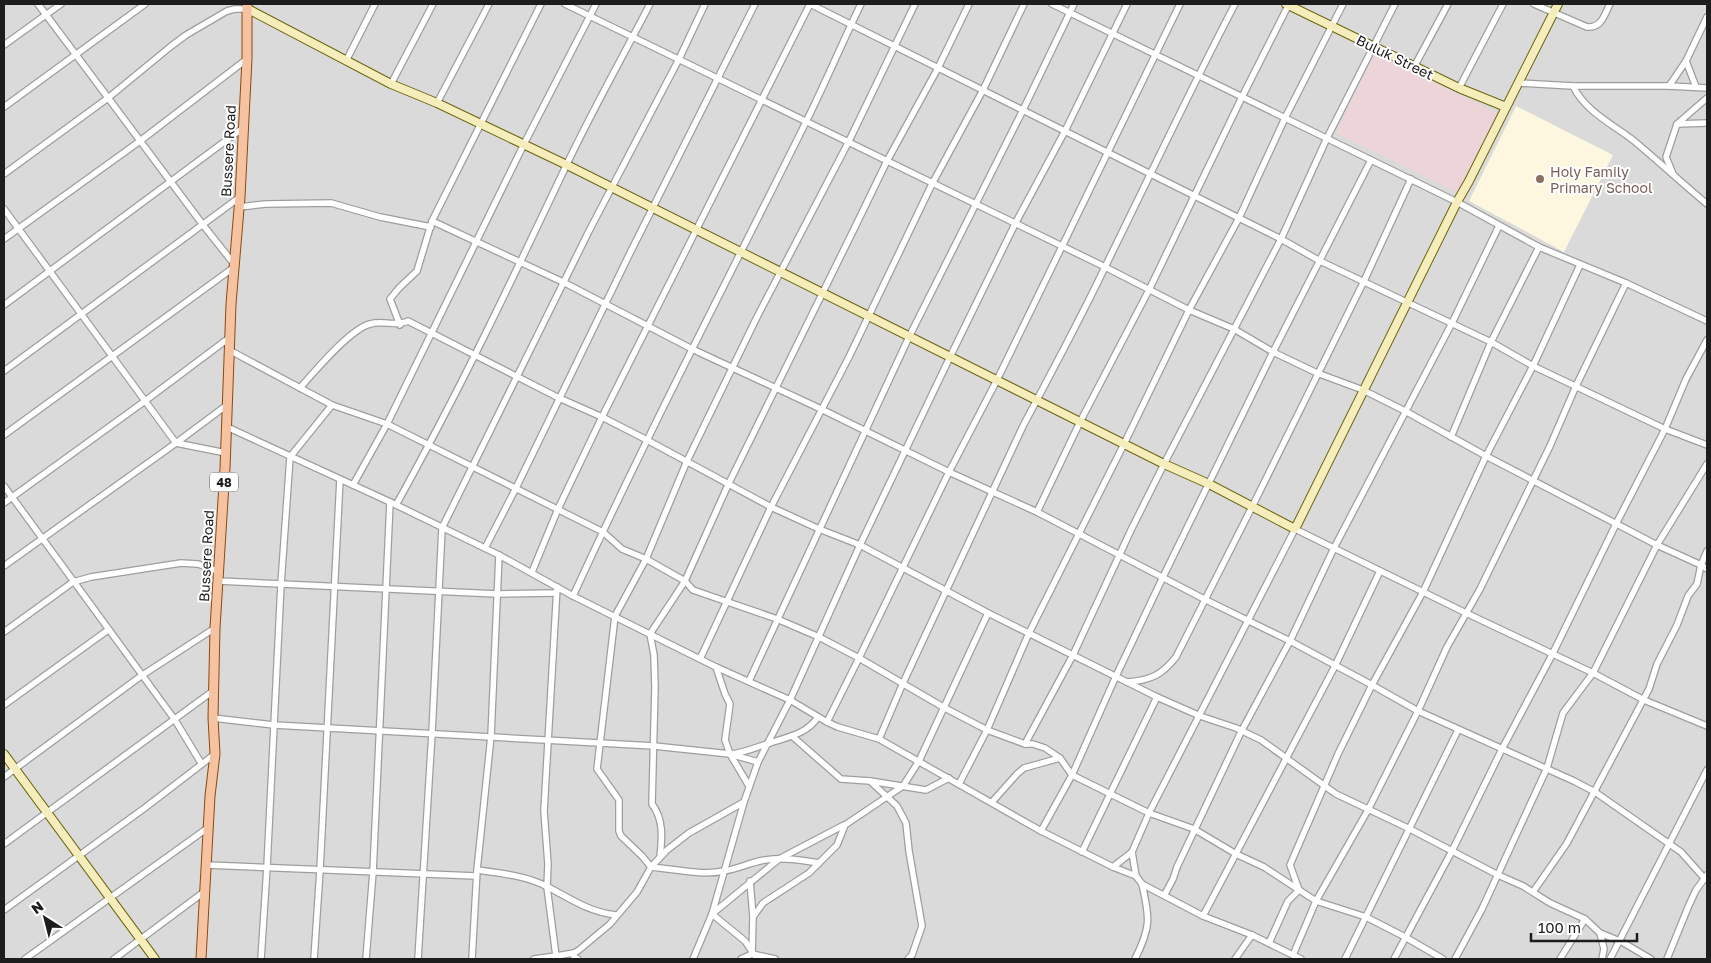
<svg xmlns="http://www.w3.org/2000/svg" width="1711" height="963" viewBox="0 0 1711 963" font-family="'Golos Text',sans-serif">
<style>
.residential{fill:#dbdada}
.commercial{fill:#edd4d8}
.education{fill:#fcf7de}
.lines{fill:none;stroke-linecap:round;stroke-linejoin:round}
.street-casing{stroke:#9e9e9e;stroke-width:8}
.secondary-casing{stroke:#6c650d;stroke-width:10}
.primary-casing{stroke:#8c4a0b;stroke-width:11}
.street{stroke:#fff;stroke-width:5.5}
.secondary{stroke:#f5edbb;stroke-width:8}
.primary{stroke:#f5c2a2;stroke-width:9}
.education-dot{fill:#8d6e63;stroke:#fff;stroke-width:2}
.labels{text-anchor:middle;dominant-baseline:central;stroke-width:4;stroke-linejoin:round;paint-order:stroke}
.shield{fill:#fff;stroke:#616161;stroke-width:1}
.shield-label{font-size:12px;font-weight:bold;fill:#1d1d1d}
.street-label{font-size:14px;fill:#1d1d1d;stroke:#fff}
.education-label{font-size:14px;fill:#785e54;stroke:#fff;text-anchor:start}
</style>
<rect width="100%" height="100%" fill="#eee9e4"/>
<!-- residential -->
<rect class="residential" x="4" y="4" width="1703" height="955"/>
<!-- commercial -->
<path class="commercial" d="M1375,53L1499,114L1459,193L1336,133Z"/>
<!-- education -->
<path class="education" d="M1516,106L1613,155L1564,252L1469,201Z"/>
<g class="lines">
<defs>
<g id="street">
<path d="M38,4L203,225L234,264"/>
<path d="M565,4L1105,267L1189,310L1234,329L1273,352L1317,373L1363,390L1405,411L1486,456L1657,545L1701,565L1707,569"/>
<path d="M810,4L1281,239L1320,261L1491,342L1533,366L1665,429L1707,445"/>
<path d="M1052,4L1457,202L1539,247L1626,283L1707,321"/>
<path d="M1534,4L1587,27C1602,28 1604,15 1610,4"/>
<path d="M4,45L61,4"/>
<path d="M346,61L375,4"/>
<path d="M1686,61L1696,87"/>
<path d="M1414,67L1448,4"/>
<path d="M1519,83L1573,86C1585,111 1612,124 1633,140C1658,161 1682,183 1707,204"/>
<path d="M391,84L433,4"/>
<path d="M1573,86H1669L1707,88"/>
<path d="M1669,86L1686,61L1707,17"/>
<path d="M1459,88L1503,4"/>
<path d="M437,103L489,4"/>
<path d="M4,107L145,4"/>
<path d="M1677,124L1707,98"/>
<path d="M4,174L108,98L170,47L186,35L227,11L235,9H248"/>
<path d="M1673,174L1666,157L1677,124L1707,123"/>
<path d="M239,207L266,204L331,203L380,217L431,227"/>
<path d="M4,209L176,443L227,405"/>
<path d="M432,221L565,283L692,349L821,409L949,472L1037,512L1206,600L1290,641L1372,685L1418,711L1574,781L1595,792L1681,852L1705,879"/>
<path d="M4,239L140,141L247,59"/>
<path d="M4,305L243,128"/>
<path d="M400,325L390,299L399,288L417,271L432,221L541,4"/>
<path d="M229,350L332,405"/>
<path d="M4,371L240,197"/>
<path d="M300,388C314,372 350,329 370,324C383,320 396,327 408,321L559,398L602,417L647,440L771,507L819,529L860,545L988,613L1157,697L1200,716L1236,728L1261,740L1336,794L1410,829L1498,875L1523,886L1550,903L1585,919L1600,933L1622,942L1651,959"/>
<path d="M227,427L390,502L499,555L573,596L716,667L790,700L827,722L838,727L879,739L1041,831L1113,867L1136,876L1142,884L1203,916L1252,935L1301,959"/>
<path d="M4,435L233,268"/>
<path d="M1451,437L1491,342L1539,247"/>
<path d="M353,485L387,424L524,144L596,4"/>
<path d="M4,486L175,720L201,763"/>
<path d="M4,503L145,401L229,338"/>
<path d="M396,505C458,394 512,280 566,166C592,111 622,58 650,4"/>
<path d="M1037,512L1080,422L1149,290L1242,97L1289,4"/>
<path d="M485,548L516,488L630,253L755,4"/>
<path d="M4,566L176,443L226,453"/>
<path d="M532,572L558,509L602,417L810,4"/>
<path d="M219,581L497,594L556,593"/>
<path d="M557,587L544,811L548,864L547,887L556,956L574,953L579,950L610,924L637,892L651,867L667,850L689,833L744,802L758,762L790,700L860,545L950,357L1015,224L1065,131L1127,4"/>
<path d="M573,596C646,437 727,281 805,124C825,84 842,43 861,4"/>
<path d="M4,632L73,582L91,577L181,563L198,564L220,572"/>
<path d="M700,659L771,507L849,357L932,184L983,90L1024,4"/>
<path d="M716,667L725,694L730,704L725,740L730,754L749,786"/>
<path d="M749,681L909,337L1023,110L1074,4"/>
<path d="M1128,682C1151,680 1162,675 1176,657L1252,507L1364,281L1411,179"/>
<path d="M4,705L108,630"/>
<path d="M213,718L274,725L654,746L730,754L758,762"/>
<path d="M827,722L859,658L949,472L997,380L1180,4"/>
<path d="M792,736L841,779L870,781L897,806L906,823L909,851L922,926L912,955L908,959"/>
<path d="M879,739L903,683L1023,426C1051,373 1080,320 1106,265C1149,178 1190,90 1235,4"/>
<path d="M1025,744L1073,655L1131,530L1164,464L1281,239L1327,138L1395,4"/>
<path d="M732,754C746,752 757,747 770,743C788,737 807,734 818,717"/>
<path d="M4,777L141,676L215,628"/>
<path d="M870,781L926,790L949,778"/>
<path d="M959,784L987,730L1029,633L1124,444L1189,310L1239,218L1285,118L1343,4"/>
<path d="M992,802L1017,774L1024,768L1060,758"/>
<path d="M1041,831L1072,775L1116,676L1163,577L1273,352L1371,160"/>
<path d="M4,844L213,691"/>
<path d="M1082,852L1157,697"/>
<path d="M660,857C662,838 664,820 652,804L655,687L654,655L650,634L685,581L728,485L856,225L887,161L938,68L969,4"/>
<path d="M819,863C801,860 784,857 765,860C751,862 738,869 724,871C701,876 675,869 651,867L642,856L621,836L619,831V800L597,769L615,616L646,559L687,461L757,317L848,143L915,4"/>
<path d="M206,865L476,876"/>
<path d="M1113,867L1132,852"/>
<path d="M477,870C500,873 527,876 548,887C571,899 589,912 616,915"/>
<path d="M1136,876L1132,852L1149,813L1295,529L1466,613L1593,673L1644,700L1707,726"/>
<path d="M750,881L753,917"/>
<path d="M1533,892L1567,843L1649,689L1657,664L1677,625L1688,596L1697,584L1701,565L1707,551"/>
<path d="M1165,894L1173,879L1177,867L1241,732L1290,641L1334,548L1452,323L1499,226"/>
<path d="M4,910L146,807L215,754"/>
<path d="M1203,916L1335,666L1380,571"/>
<path d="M1600,933L1604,949L1602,959"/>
<path d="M1269,943L1288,901L1299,890L1290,865L1338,754L1372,685L1423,592L1486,456L1533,366L1580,265"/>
<path d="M574,953V957L578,959"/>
<path d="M752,954L775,959"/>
<path d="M1293,955L1316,901L1368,810L1418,711L1447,647L1480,589L1550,446L1576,386L1626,283"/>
<path d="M25,959L209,827"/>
<path d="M114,959L204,892"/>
<path d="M261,959L267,867L281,584L290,457L332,405L387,424L603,532L622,549L646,559L685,581L693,590L777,619L819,637L859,658L943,707L987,730L1025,744H1033L1045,748L1060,758L1072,775L1149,813L1194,829L1236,854L1264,867L1316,901L1366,917L1405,937L1443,959"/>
<path d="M314,959L320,870L340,479"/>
<path d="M366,959L373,872L390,502"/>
<path d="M418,959L432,733L442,528L589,231L679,59L705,4"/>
<path d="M472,959L477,870L491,736L499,555"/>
<path d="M534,959L556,956L557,958"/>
<path d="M693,959L712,914L744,802"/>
<path d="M741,959L752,954L753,917L763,903L809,873L837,845L845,825L903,786L919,761L988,613"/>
<path d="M757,959L745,941L712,914L779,859L844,825"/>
<path d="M1135,959C1151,927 1150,919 1142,884"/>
<path d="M1235,959L1252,935"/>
<path d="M1345,959L1458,730"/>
<path d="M1394,959L1452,851L1502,749L1552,655L1616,524L1665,429L1686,379L1707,340"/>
<path d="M1455,959L1482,909L1547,768L1563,713L1593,673L1657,545L1707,464"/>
<path d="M1560,959L1585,919"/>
<path d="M1610,959L1707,770"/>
<path d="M1667,959L1689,905L1696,890L1707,875"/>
</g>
<g id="secondary">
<path d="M1286,4L1459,88L1506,107"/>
<path d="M248,9L391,84L437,103L567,165L1164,464L1209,484L1295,529L1457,202L1469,181L1558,4"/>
<path d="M4,754L155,959"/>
</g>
<path id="primary" d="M201,959L210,796L215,754L213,718L215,628L225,468L231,304L240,197L247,59V4"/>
</defs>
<!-- street casing -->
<use href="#street" class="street-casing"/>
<!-- secondary casing -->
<use href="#secondary" class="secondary-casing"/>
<!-- primary casing -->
<use href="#primary" class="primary-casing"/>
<!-- street -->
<use href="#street" class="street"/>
<!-- secondary -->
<use href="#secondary" class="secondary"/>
<!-- primary -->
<use href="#primary" class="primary"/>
</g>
<!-- markers -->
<circle class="education-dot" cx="1540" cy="179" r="5"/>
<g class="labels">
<!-- shield labels -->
<rect class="shield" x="210" y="472.5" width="28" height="19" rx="4"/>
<g class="shield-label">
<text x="224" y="482">48</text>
</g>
<!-- street labels -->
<g class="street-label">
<text transform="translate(1395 57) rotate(26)">Buluk Street</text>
<text transform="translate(228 151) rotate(-87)">Bussere Road</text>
<text transform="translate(206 556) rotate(-87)">Bussere Road</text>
</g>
<!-- education labels -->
<g class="education-label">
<text x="1550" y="171">Holy Family<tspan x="1550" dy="16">Primary School</tspan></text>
</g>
</g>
<!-- border -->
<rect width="1711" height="963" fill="none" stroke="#1d1d1d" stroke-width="10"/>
<!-- north arrow -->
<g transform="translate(45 918) rotate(324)" stroke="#ffffff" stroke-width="4" paint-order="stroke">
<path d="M0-4L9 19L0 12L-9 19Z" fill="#1d1d1d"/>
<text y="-8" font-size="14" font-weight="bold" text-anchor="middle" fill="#1d1d1d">N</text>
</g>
<!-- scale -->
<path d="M1531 933v8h106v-8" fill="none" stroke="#1d1d1d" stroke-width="2.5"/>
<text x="1538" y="933" font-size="15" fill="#1d1d1d" stroke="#ffffff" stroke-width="4" paint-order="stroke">100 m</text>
</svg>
